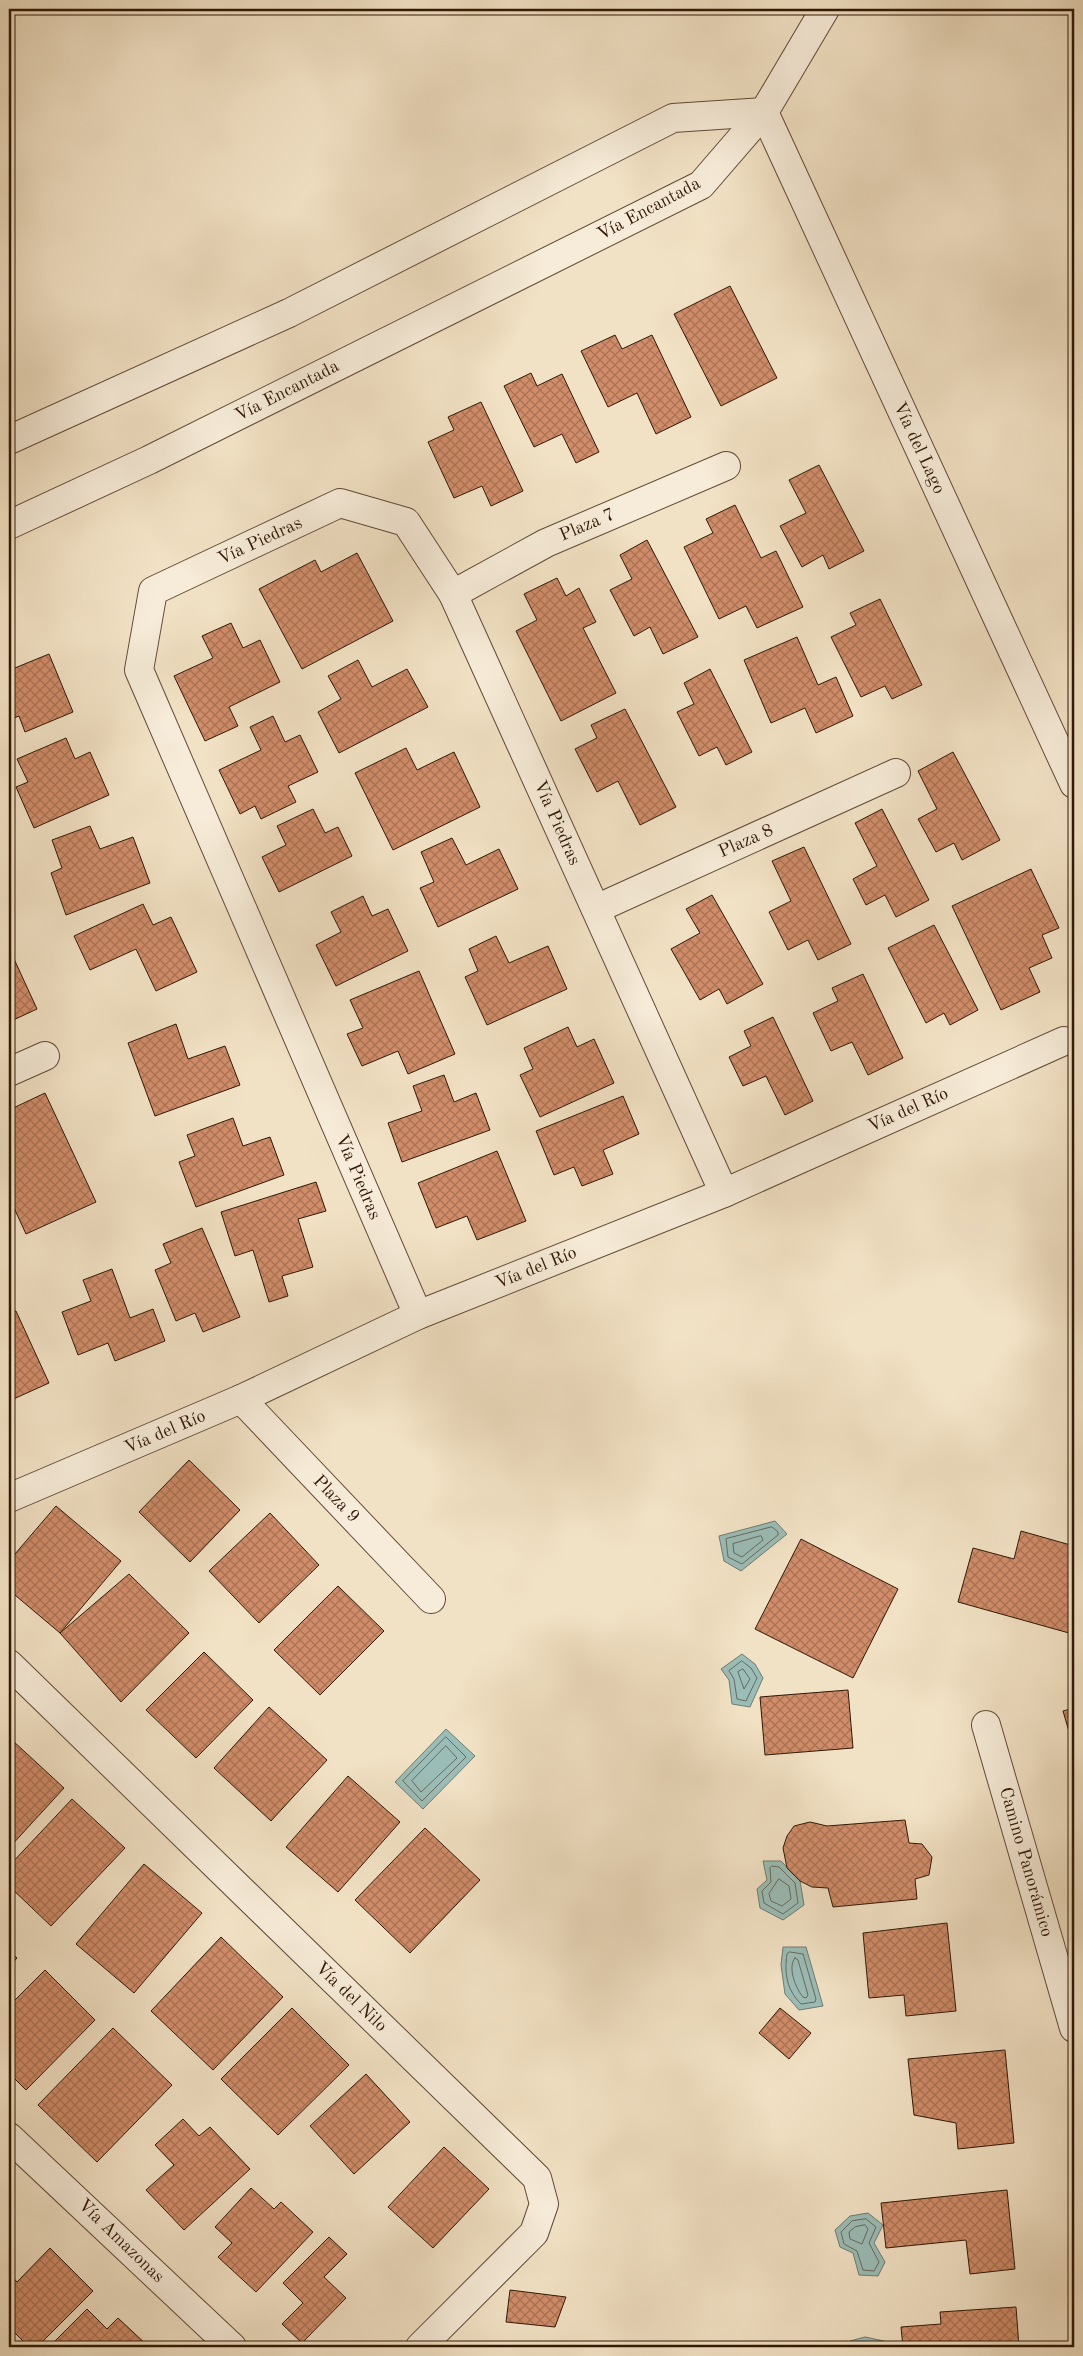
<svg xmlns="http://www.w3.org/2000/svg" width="1083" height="2356" viewBox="0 0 1083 2356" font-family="'Old Standard TT',serif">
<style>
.water{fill:#9bbdb7;stroke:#707b70}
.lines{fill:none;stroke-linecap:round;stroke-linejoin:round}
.shore{stroke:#666a5e;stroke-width:1}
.building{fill:url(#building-cross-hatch);stroke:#301806}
.minor-casing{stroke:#604a36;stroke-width:30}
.minor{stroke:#f7ecd9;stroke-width:28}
.labels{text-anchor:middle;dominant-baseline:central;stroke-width:4;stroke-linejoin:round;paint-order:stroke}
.street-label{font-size:18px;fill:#301806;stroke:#f7ecd9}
</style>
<defs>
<pattern id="building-cross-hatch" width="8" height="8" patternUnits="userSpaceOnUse" patternTransform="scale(1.25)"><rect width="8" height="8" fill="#d18d6a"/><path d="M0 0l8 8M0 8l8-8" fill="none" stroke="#aa7255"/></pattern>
</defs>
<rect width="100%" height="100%" fill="#f2e2c5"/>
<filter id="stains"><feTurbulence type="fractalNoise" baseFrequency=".004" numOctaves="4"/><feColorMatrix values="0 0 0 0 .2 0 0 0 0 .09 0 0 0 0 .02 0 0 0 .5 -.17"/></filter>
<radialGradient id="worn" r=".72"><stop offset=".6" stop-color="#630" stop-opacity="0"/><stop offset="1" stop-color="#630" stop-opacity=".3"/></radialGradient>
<!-- water -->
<g class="water">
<path d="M775,1521L787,1534L741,1571L724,1561L719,1536Z"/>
<path d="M742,1654L755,1664L763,1678L750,1707L732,1704L729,1680L721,1669Z"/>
<path d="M446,1729L475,1756L423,1809L395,1782Z"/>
<path d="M763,1861H781L800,1881L804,1905L783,1920L760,1908L757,1889L767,1880Z"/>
<path d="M783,1947H806L823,2006L799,2010L785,1994L781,1965Z"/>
<path d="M868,2213L883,2225L874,2243L885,2262L878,2276L859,2275L853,2253L840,2247L835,2230L850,2216Z"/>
<path d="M865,2337L884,2341L882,2347H850V2341Z"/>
</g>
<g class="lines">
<!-- shore -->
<g class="shore">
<path d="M772,1527L778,1532V1535L742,1564L728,1557L726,1539Z"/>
<path d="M761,1536L763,1540L742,1557L734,1553L733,1544Z"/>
<path d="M742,1661L751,1668L757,1678L746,1701L737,1699L734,1679L729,1671Z"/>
<path d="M743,1669L750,1679L744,1689L738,1672Z"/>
<path d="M446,1737L466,1757L422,1801L403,1781Z"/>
<path d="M446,1746L457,1758L421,1792L412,1781Z"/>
<path d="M772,1866L779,1867L795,1883L798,1903L783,1914L764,1903L762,1891L771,1882L770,1868Z"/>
<path d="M779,1879L789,1886L791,1899L782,1906L771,1901L769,1894Z"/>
<path d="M790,1952L803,1954L816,1999L815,2002L801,2004C787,1990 784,1974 787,1954Z"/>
<path d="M795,1958L798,1960L808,1995L806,1998L803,1997C796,1989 787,1967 795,1958Z"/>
<path d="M866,2219L876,2227L869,2243L879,2262L874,2271L863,2270L857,2251L844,2244L841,2232L852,2221Z"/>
<path d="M865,2225L868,2229L862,2244L850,2239L849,2232L855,2227Z"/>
</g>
</g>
<!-- building -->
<g class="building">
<path d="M730,286L777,378L721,406L674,314Z"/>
<path d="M615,335L622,349L652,335L691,417L656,434L637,393L608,407L581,351Z"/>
<path d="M531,373L537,386L562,374L599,452L576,463L562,434L534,447L504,386Z"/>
<path d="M481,402L523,491L491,506L482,486L454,498L428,442L454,430L448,417Z"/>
<path d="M819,465L864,551L829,569L823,555L802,567L780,526L806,513L789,480Z"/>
<path d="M735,505L761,558L776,551L803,607L757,628L746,606L719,619L684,547L713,533L706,519Z"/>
<path d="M647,540L698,637L663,654L650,627L634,636L610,590L632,579L620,555Z"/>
<path d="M357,553L393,621L302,669L259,589L315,560L321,572Z"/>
<path d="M557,578L566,596L579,588L596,622L583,628L616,693L561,721L516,631L537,620L524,594Z"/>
<path d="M880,599L922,685L892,699L885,686L861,697L831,637L856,625L850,613Z"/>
<path d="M231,623L243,648L260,640L280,682L229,707L238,726L205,741L174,676L213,658L202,636Z"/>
<path d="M797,637L818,685L836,677L853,716L816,733L805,708L771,723L744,660Z"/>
<path d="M49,654L73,712L25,732L19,716L9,720V667L10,670Z"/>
<path d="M358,660L372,687L407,669L428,707L339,753L318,712L341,699L328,676Z"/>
<path d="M710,669L752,752L726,765L717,747L699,756L677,712L694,704L684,683Z"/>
<path d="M625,709L676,807L640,825L618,781L597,792L575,749L597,738L591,725Z"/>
<path d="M273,716L285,742L300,735L318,772L288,786L296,802L261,819L255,806L240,814L219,770L261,750L250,727Z"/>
<path d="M66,738L75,759L90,752L109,795L34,828L16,787L28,782L17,759Z"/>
<path d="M406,748L417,770L454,752L480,807L393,850L355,773Z"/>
<path d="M953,752L1000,840L962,860L954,843L936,852L918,819L937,809L918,771Z"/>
<path d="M313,809L325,833L338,827L352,856L279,892L262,857L286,845L277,826Z"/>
<path d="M882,809L929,900L896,917L885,895L866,905L853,879L877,866L855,823Z"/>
<path d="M90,826L100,849L133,837L150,883L66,915L51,873L62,868L52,840Z"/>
<path d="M452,838L466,865L499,849L518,889L438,927L420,888L434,882L421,852Z"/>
<path d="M804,847L851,944L818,960L808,940L788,950L769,912L791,901L772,861Z"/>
<path d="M1031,869L1059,928L1042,935L1052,958L1029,968L1040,992L1001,1010L952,906Z"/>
<path d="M712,895L763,984L727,1004L719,989L700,1000L671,949L700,933L686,909Z"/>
<path d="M363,896L372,916L388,909L408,951L336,986L316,945L341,932L331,912Z"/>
<path d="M143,904L153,925L171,917L197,972L156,991L136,949L90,970L74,936Z"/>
<path d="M934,925L978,1010L950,1025L944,1013L926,1023L888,948Z"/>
<path d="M496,936L509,963L548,946L567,989L487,1025L465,977L478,971L469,949Z"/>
<path d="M9,948L37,1009L9,1022Z"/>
<path d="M419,971L455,1054L408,1074L398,1051L362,1066L347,1034L363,1028L350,1000Z"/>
<path d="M863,974L903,1058L868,1075L852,1042L831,1051L813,1013L838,1001L832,988Z"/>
<path d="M773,1017L813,1101L785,1115L766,1076L743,1086L729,1057L751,1046L744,1031Z"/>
<path d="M176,1024L188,1059L225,1046L240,1085L155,1116L128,1043Z"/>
<path d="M568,1027L577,1047L594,1039L614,1083L540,1117L520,1075L533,1069L524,1048Z"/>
<path d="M444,1075L454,1102L476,1093L490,1130L402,1162L388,1123L422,1111L413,1086Z"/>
<path d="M45,1093L96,1202L26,1234L9,1197V1110Z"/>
<path d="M623,1096L639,1134L603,1150L613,1174L582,1186L574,1167L554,1175L536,1131Z"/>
<path d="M233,1118L243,1146L270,1137L284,1175L196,1207L179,1162L195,1156L187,1135Z"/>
<path d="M497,1151L526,1221L477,1240L467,1216L436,1228L418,1183Z"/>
<path d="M316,1182L326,1211L298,1219L313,1267L282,1276L288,1296L269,1302L253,1250L235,1256L221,1212Z"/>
<path d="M202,1228L240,1317L203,1332L195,1313L176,1321L155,1270L171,1263L163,1244Z"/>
<path d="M112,1269L130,1318L153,1309L165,1341L115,1361L108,1343L78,1355L62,1312L91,1301L83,1280Z"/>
<path d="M16,1311L49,1383L9,1401V1314Z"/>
<path d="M189,1460L240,1510L190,1562L139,1512Z"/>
<path d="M56,1506L121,1561L60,1633L9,1590V1561Z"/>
<path d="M270,1513L319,1565L259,1623L209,1571Z"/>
<path d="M1021,1531L1074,1546V1613L1069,1633L958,1602L973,1548L1014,1559Z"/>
<path d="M801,1539L898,1589L853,1678L755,1629Z"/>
<path d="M129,1574L189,1633L121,1702L60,1633Z"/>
<path d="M338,1586L384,1631L320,1695L274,1650Z"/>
<path d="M204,1652L253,1700L196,1758L146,1710Z"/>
<path d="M848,1690L853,1748L765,1755L760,1697Z"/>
<path d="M269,1707L327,1760L271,1821L214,1768Z"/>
<path d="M1074,1708V1749L1063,1711Z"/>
<path d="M12,1740L64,1788L9,1848V1743Z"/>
<path d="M348,1776L400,1822L338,1892L286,1847Z"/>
<path d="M72,1799L125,1848L51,1926L9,1886V1866Z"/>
<path d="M905,1820L909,1843L922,1844L932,1857L929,1875L915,1879L917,1899L833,1907L828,1888L812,1887L800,1881L787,1868L783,1848L787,1836L794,1826L810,1822L827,1826Z"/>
<path d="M425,1828L480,1880L410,1953L355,1900Z"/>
<path d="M144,1864L202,1913L134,1993L76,1944Z"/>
<path d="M947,1923L956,2011L906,2016L904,1995L869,1998L863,1933Z"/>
<path d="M221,1937L283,1997L213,2070L151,2011Z"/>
<path d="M9,1950L17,1958L9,1967Z"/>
<path d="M45,1970L95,2020L26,2090L9,2073V2006Z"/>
<path d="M292,2008L349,2065L278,2135L221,2079Z"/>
<path d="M780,2008L811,2033L789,2059L759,2033Z"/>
<path d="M113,2028L172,2085L97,2162L38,2105Z"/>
<path d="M1005,2050L1014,2143L958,2149L956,2123L914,2115L908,2059Z"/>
<path d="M366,2074L410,2122L354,2174L310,2126Z"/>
<path d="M183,2119L199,2136L210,2127L250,2169L184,2230L146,2190L174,2165L155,2145Z"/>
<path d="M444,2147L489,2189L433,2248L388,2207Z"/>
<path d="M251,2188L274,2209L281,2202L313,2232L256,2292L218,2257L232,2243L215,2227Z"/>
<path d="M1007,2190L1015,2269L970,2274L966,2240L886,2248L881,2203Z"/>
<path d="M329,2237L347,2254L324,2277L346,2298L302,2343L282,2324L303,2303L283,2283Z"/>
<path d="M50,2248L93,2291L37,2347H29L9,2327V2273L17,2282Z"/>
<path d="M510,2290L566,2297L555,2327L506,2322Z"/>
<path d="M1016,2307L1019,2347H903L901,2327L941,2324L940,2312Z"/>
<path d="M87,2309L107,2329L118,2318L149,2347H49Z"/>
</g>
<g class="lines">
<defs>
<g id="minor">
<path d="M764,112L1074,784"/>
<path d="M9,440L289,313L673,118L764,112"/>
<path d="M9,525L149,460L701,185L764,112L825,9"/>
<path d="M453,594L546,543L726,466"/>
<path d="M596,909L896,773"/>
<path d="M9,1072L45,1056"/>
<path d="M418,1315L139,670L153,591L340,503L406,522L453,594L724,1193"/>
<path d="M241,1399L431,1599"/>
<path d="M9,1498L241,1399L418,1315L724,1193L1064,1041"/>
<path d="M9,1664L537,2178L544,2204L534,2233L420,2347"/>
<path d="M986,1725L1074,2028"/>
<path d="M9,2137L232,2347"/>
</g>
</defs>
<!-- minor casing -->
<use href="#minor" class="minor-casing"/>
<!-- minor -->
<use href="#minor" class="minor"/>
</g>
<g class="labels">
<!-- street labels -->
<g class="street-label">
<text transform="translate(649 209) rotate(-28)">Vía Encantada</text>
<text transform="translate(287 391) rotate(-27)">Vía Encantada</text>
<text transform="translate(919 448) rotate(65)">Vía del Lago</text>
<text transform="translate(587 525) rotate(-23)">Plaza 7</text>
<text transform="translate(260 541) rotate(-25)">Vía Piedras</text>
<text transform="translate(557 823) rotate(66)">Vía Piedras</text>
<text transform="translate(746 841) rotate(-24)">Plaza 8</text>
<text transform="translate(908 1110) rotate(-24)">Vía del Río</text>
<text transform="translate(358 1177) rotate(67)">Vía Piedras</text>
<text transform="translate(536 1268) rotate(-22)">Vía del Río</text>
<text transform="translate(165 1432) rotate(-23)">Vía del Río</text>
<text transform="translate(336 1499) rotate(46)">Plaza 9</text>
<text transform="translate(1026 1862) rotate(74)">Camino Panorámico</text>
<text transform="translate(351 1997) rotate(44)">Vía del Nilo</text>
<text transform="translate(121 2241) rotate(44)">Vía Amazonas</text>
</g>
</g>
<!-- margin -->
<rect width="1083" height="2356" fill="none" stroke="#f2e2c5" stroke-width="30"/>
<rect x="10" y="10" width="1063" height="2336" fill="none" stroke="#301806" stroke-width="2.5"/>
<rect x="15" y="15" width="1053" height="2326" fill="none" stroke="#301806"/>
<rect width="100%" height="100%" filter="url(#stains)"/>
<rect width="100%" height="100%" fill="url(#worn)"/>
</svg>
